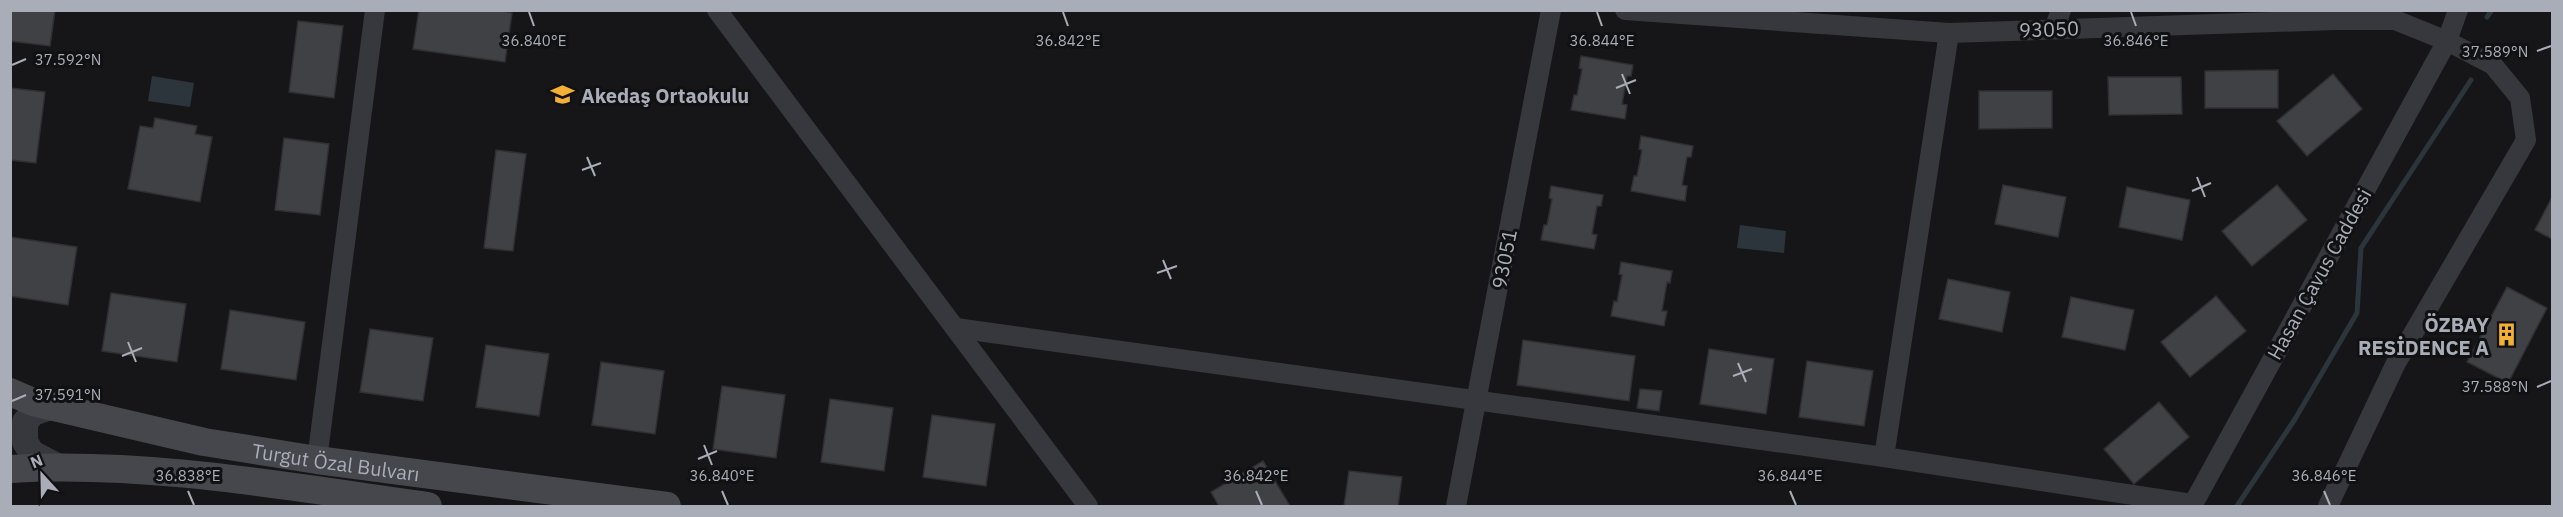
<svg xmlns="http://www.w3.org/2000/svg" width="2563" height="517" viewBox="0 0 2563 517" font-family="'IBM Plex Sans',sans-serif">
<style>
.water{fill:#2c353c}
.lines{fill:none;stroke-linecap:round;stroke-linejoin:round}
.stream{stroke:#2c353c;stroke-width:5}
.building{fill:#404145;stroke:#303034;stroke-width:1.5}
.minor{stroke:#37383d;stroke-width:20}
.tertiary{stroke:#37383d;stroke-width:26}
.secondary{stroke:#45474d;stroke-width:28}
.ticks{fill:none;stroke:#a8adb8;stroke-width:2}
.labels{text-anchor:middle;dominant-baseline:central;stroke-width:6;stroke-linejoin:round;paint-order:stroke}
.street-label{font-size:20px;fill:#a8adb8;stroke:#111113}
.poi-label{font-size:20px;font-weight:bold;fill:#a8adb8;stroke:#111113;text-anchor:start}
.ticks-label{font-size:15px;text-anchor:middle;fill:#a8adb8;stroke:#111113;stroke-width:6;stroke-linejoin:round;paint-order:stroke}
</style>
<rect width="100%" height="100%" fill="#161618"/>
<!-- water -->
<g class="water">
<path d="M152,76L194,83L190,107L148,101Z"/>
<path d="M1740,225L1786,231L1784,253L1737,248Z"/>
</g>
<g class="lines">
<!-- stream -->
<g class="stream">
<path d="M2487,17L2492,10"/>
<path d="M2237,506L2295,419L2357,313L2361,248L2471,80"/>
</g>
</g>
<!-- building -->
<g class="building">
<path d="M10,10H55L50,46L10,41Z"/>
<path d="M419,10H497L512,13L505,62L413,49Z"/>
<path d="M298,21L343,26L334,98L289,92Z"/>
<path d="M1581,56L1633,65L1631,76H1627L1622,104L1627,105L1625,119L1571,110L1574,95H1577L1582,69L1579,68Z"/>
<path d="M2278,70V108H2205V71Z"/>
<path d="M2333,74L2362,109L2307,156L2277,121Z"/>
<path d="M2108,77H2181L2182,114L2109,115Z"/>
<path d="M10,88L45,92L36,163L10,160Z"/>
<path d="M1979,91H2052V128L1979,129Z"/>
<path d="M155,118L197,126L195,134L212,137L200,202L128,189L140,126L153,128Z"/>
<path d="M1641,136L1693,146L1691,157H1687L1682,185L1687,186L1685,201L1631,191L1634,176H1637L1642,150L1639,149Z"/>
<path d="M284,138L329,144L320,215L275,210Z"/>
<path d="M496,150L526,154L513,251L484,248Z"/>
<path d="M2003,185L2066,197L2058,237L1995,224Z"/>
<path d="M2277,185L2307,220L2252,266L2222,231Z"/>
<path d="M1551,186L1603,195L1601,206H1597L1592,234L1597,235L1594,249L1541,240L1544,225H1547L1552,199L1549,198Z"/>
<path d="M2127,187L2190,200L2182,240L2119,227Z"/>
<path d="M2552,197V239L2535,230Z"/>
<path d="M10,237L77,247L68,305L10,296Z"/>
<path d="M1621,262L1672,271L1670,283L1667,282L1662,311H1667L1664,326L1611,316L1614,301L1617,302L1622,275L1619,274Z"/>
<path d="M1948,279L2010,292L2002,332L1939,319Z"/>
<path d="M2507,287L2547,308L2508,383L2467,362Z"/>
<path d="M111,293L186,304L177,362L102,351Z"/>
<path d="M2216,296L2246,331L2190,377L2161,342Z"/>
<path d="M2071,297L2134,310L2125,350L2062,337Z"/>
<path d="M230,310L305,322L296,380L221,369Z"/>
<path d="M370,329L433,338L423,401L360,392Z"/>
<path d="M1523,340L1635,356L1629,401L1517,385Z"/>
<path d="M486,345L549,354L539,416L476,407Z"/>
<path d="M1709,349L1774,359L1766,414L1700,404Z"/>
<path d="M1807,361L1873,371L1864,426L1799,417Z"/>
<path d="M601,362L664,371L655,434L592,425Z"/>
<path d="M722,386L785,395L776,458L713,449Z"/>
<path d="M1640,389L1662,391L1659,411L1637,408Z"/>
<path d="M830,399L893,408L884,471L821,462Z"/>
<path d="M2159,402L2189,437L2134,484L2104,449Z"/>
<path d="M932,415L995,424L986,486L923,477Z"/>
<path d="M1263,461L1290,506H1219L1211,492Z"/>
<path d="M1349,471L1402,477L1398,506H1344Z"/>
</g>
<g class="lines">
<!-- minor -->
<g class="minor">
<path d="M717,10L1088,506"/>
<path d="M1625,10L1949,33L2335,20H2395L2447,41L2493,65L2520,98L2526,140L2396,363L2328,506"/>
<path d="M2054,29L2061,10"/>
<path d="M1949,33L1884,457L2192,504"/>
<path d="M956,328L1884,457"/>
<path d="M317,460L375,10"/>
<path d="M1456,506L1551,10"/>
<path d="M2192,506L2447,41L2458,10"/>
</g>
<!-- tertiary -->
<path class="tertiary" d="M53,406L33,413L25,422V442L32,453L57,466"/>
<!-- secondary -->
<g class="secondary">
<path id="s1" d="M10,392L33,402L204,442L317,460L667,506"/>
<path d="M10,469C150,461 289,487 428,506"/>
</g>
</g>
<!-- ticks -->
<path class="ticks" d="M529,12L534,26M1063,12L1068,26M1597,12L1602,26M2131,12L2136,26M2537,51L2551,46M12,65L26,59M1622,74L1630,94M1616,88L1636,80M587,157L595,176M582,170L601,163M2197,177L2205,197M2192,191L2211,183M1163,260L1171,279M1157,273L1177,266M128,342L136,362M122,356L142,348M1738,363L1746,382M1733,376L1752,369M2537,387L2551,381M12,401L26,395M704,445L712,465M698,459L717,451M188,491L194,505M722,491L728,505M1256,491L1262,505M1790,491L1796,505M2324,491L2330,505"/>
<!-- icons -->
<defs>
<symbol id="school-bare" viewBox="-9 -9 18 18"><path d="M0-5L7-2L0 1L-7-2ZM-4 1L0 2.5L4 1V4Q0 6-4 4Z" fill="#f2b134" stroke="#111113" stroke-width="2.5" paint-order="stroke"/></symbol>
<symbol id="building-bare" viewBox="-9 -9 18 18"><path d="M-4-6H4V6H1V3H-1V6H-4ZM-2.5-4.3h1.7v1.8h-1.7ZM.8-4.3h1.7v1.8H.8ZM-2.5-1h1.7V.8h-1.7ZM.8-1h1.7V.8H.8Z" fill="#f2b134" stroke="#111113" stroke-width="2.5" paint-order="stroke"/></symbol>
</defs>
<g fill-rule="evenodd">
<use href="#school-bare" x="546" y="78" width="33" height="33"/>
<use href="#building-bare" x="2490" y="318" width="33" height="33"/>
</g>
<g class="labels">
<!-- street labels -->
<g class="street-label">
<text transform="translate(2049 29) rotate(-2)">93050</text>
<text transform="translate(1504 259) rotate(-79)">93051</text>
<text transform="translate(2319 274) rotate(-61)">Hasan Çavus Caddesi</text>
<text stroke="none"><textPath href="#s1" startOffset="334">Turgut Özal Bulvarı</textPath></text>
</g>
<!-- poi labels -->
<g class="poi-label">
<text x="581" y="95">Akedaş Ortaokulu</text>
<text x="2489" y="324" text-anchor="end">ÖZBAY<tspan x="2489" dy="23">RESİDENCE A</tspan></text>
</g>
</g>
<g class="ticks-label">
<text x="534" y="46">36.840°E</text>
<text x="1068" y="46">36.842°E</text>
<text x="1602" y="46">36.844°E</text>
<text x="2136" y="46">36.846°E</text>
<text x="2495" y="57">37.589°N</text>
<text x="68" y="65">37.592°N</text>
<text x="2495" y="392">37.588°N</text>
<text x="68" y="400">37.591°N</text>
<text x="188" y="481">36.838°E</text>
<text x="722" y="481">36.840°E</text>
<text x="1256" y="481">36.842°E</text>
<text x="1790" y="481">36.844°E</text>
<text x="2324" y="481">36.846°E</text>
</g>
<!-- border -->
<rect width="2563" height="517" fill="none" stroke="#a8adb8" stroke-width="24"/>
<!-- north arrow -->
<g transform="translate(42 475) rotate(338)" stroke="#111113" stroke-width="4.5" paint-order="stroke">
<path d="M0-4.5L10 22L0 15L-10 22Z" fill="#a8adb8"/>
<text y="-9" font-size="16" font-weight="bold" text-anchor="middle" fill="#a8adb8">N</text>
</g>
</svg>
